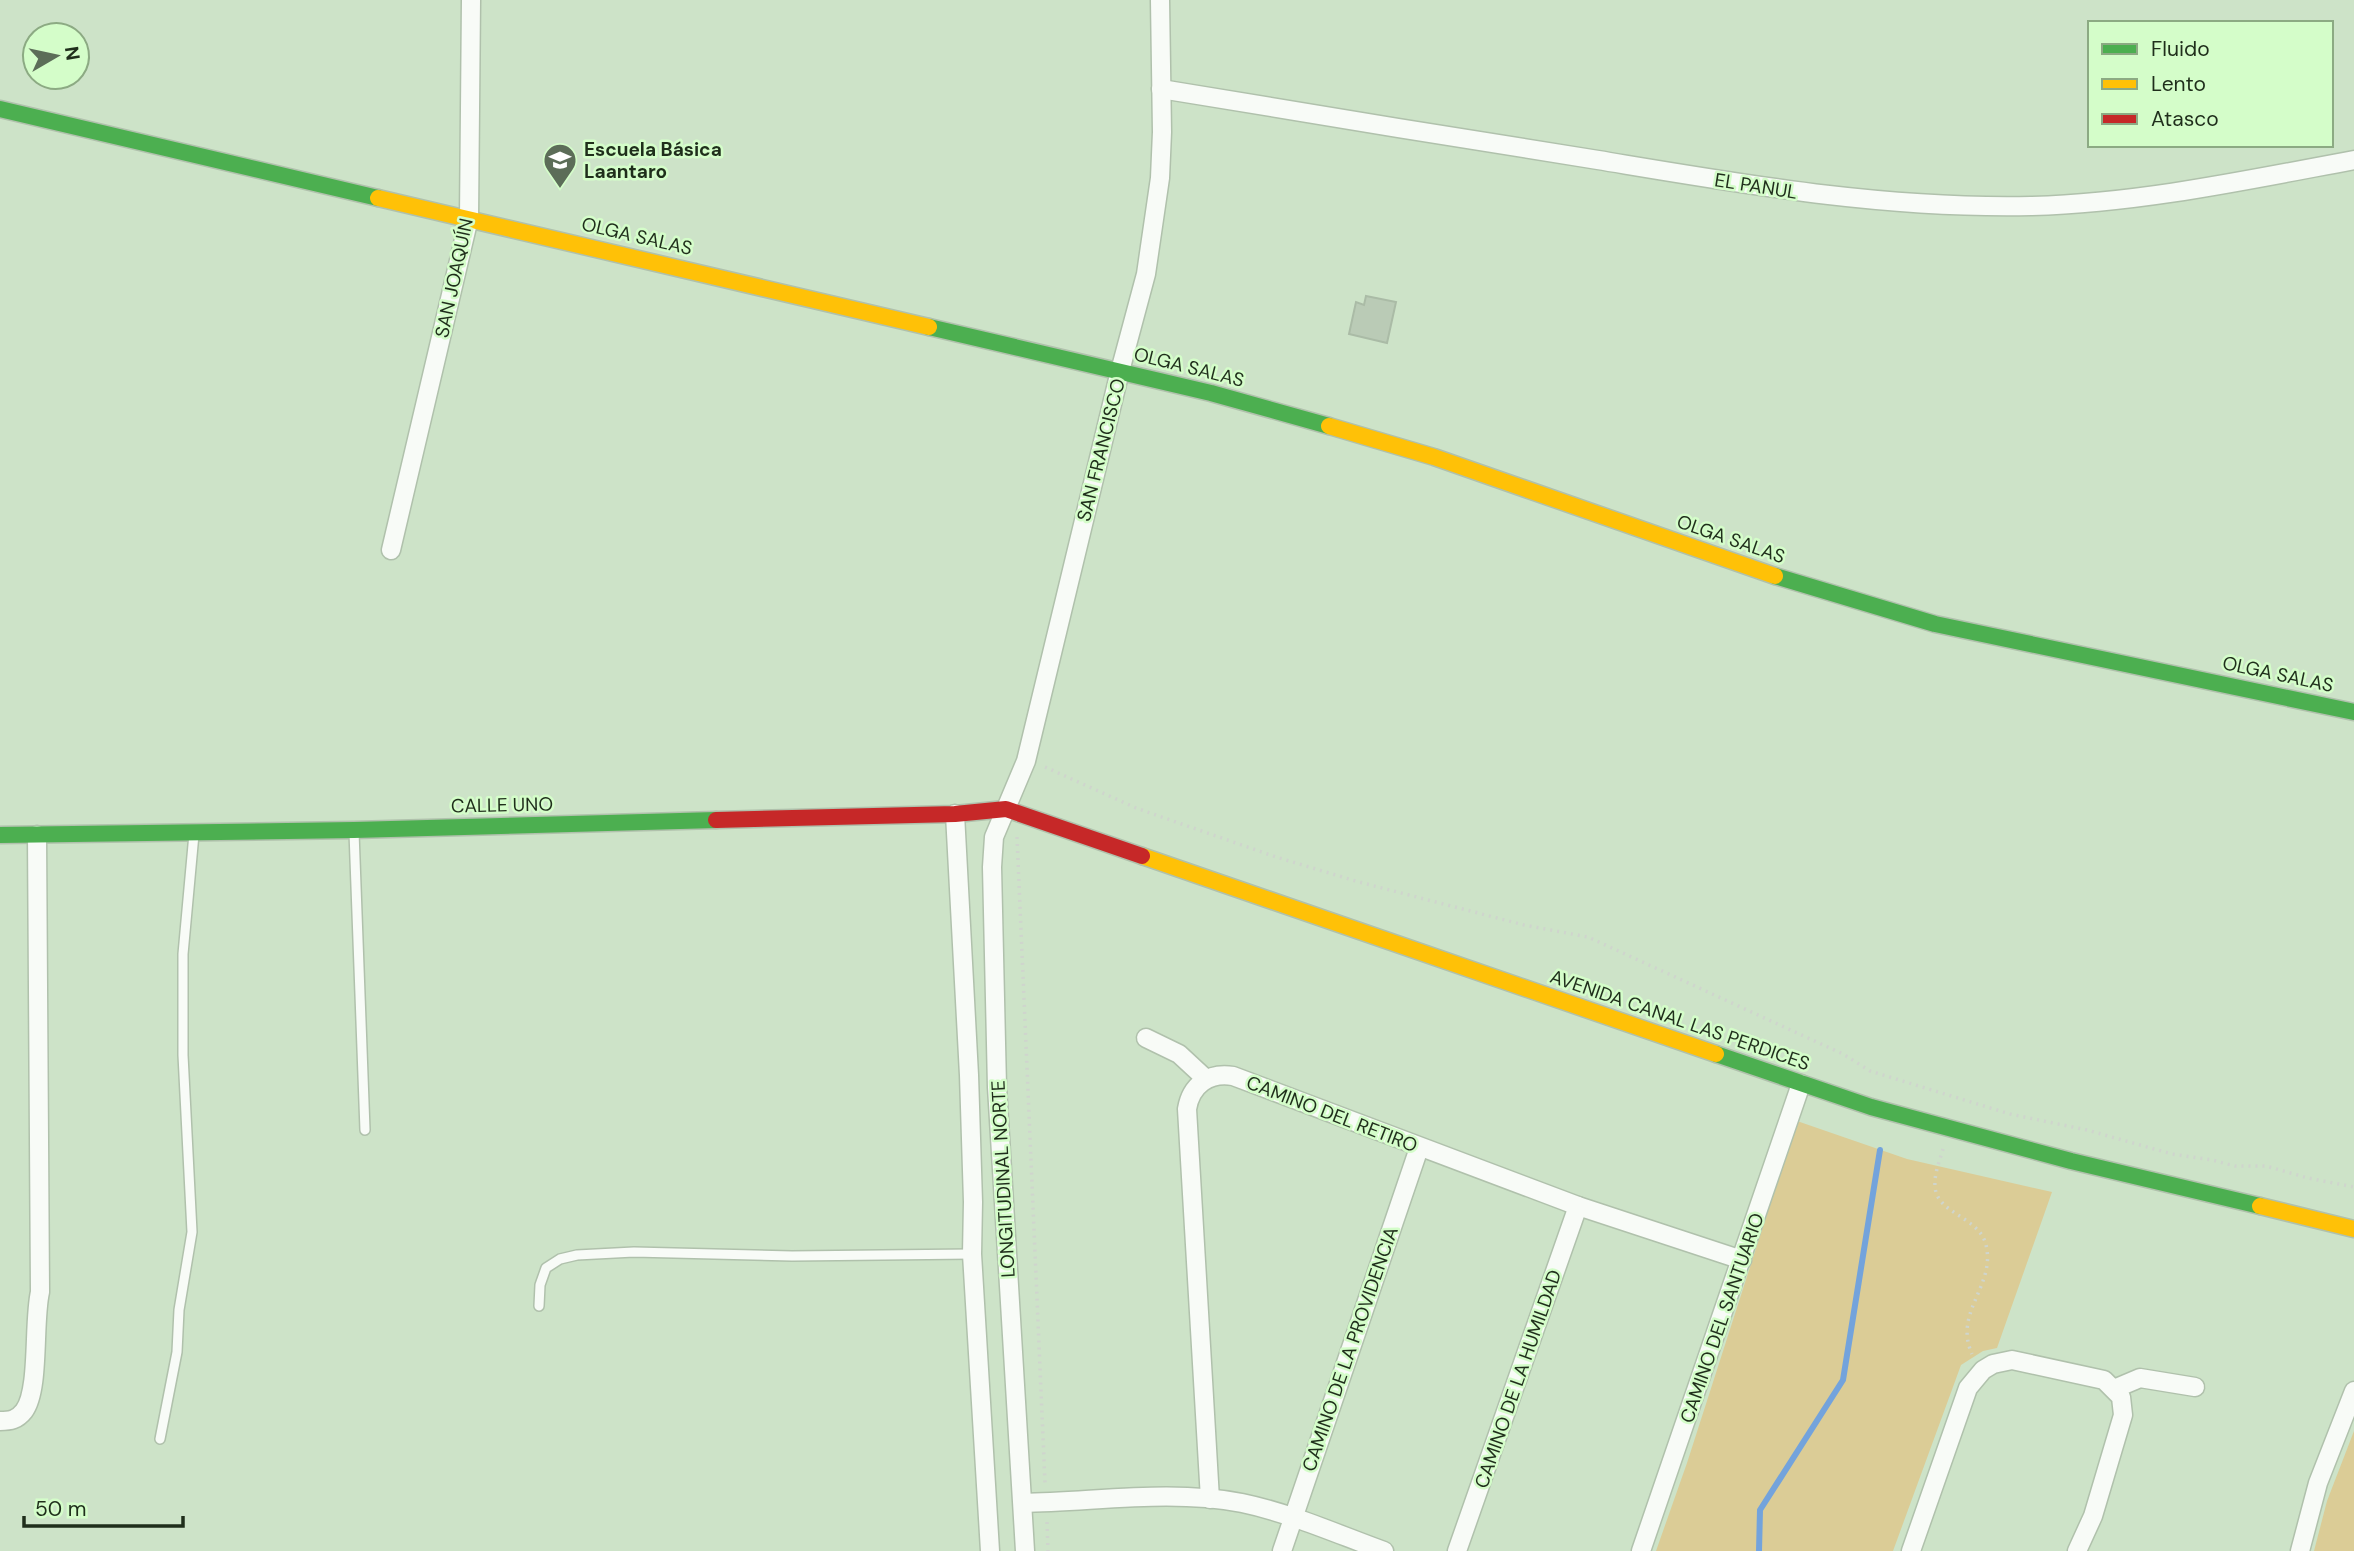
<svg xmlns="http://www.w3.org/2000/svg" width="2354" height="1551" viewBox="0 0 2354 1551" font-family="'DM Sans',sans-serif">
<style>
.green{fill:#dbcc96}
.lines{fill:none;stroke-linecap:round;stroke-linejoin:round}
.stream{stroke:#73a3dc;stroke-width:6}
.building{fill:#bacbb6;stroke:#aabba6;stroke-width:2}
.lane-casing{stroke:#b0c1ac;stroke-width:12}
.street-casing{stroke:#b0c1ac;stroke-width:21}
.fast-casing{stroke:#b0c1ac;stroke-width:19}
.slow-casing{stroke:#b0c1ac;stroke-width:19}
.jam-casing{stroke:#b0c1ac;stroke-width:19}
.path{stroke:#cfd5cd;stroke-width:3.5;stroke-dasharray:2 5;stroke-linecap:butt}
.lane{stroke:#f8fbf7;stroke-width:9}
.street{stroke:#f8fbf7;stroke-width:18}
.fast{stroke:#4caf50;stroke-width:16}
.slow{stroke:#ffc107;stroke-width:16}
.jam{stroke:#c62828;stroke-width:16}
.labels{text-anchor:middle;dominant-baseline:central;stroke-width:5;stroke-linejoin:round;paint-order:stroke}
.poi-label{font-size:19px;font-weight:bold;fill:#1f2e1b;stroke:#d4fdc9;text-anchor:start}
.street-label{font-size:19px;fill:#1f2e1b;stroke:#d4fdc9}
</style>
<rect width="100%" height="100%" fill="#cde3c8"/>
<!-- green -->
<g class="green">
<path d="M1797,1121L1907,1159L2052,1192L1997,1348L1983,1351L1961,1365L1893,1551H1656L1687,1463Z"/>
<path d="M2354,1431V1551H2314L2327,1501Z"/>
</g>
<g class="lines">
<!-- stream -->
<path class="stream" d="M1759,1551L1760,1510L1843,1380L1880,1150"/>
</g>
<!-- building -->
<path class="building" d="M1366,296L1396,302L1387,343L1349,334L1356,302L1364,305Z"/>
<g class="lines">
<defs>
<g id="lane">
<path d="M354,832L365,1130"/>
<path d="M539,1306L540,1285L546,1268L560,1259L577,1255L634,1252L792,1256L972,1254"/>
<path d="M160,1439L177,1352L179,1310L192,1232L183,1055V954L194,834"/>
</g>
<g id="street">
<path d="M1161,89C1307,113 1452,137 1598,160C1743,184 1882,209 2031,206C2140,203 2247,180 2354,160"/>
<path d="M391,550L469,218L471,0"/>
<path d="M955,814L969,1075L973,1202L972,1254L990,1551"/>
<path d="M1146,1038L1179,1054L1206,1079"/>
<path d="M2114,1389L2140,1378L2195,1387"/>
<path d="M0,1421C10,1421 17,1420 24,1411C40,1390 33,1322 40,1292L37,835"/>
<path d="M1210,1499L1187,1109C1191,1085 1209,1072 1233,1076L1578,1206L1742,1260"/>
<path d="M1023,1503C1095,1502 1170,1489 1242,1503C1290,1513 1337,1534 1384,1551"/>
<path d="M1025,1551L997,1087L992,867L994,837L1026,761L1120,371L1146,274L1160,178L1162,132L1160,0"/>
<path d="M1282,1551L1419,1148"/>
<path d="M1457,1551L1578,1206"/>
<path d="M1641,1551L1801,1084"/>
<path d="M1911,1551L1968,1388L1983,1370L1993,1364L2012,1360L2104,1380L2121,1397L2123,1415L2093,1516L2077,1551"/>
<path d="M2300,1551L2318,1483L2354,1391"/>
</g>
<g id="fast">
<path d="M0,109L378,198"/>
<path d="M929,327L1211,393L1329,426"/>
<path d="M1775,576L1935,624L2354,712"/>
<path d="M0,835L354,830L716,820"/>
<path d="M1716,1054L1871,1107L2071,1161L2260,1206"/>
</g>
<g id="slow">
<path d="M378,198L929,327"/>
<path d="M1329,426L1434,457L1775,576"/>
<path d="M1142,856L1716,1054"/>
<path d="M2260,1206L2354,1229"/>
</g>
<path id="jam" d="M716,820L955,814L1006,809L1142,856"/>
</defs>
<!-- lane casing -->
<use href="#lane" class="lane-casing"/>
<!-- street casing -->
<use href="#street" class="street-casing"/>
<!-- fast casing -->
<use href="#fast" class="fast-casing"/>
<!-- slow casing -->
<use href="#slow" class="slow-casing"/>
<!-- jam casing -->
<use href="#jam" class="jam-casing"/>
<!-- path -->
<g class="path">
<path d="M1045,767L1136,808L1276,857L1359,882L1524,925L1588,937L1843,1054L1870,1071L2010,1114L2087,1130L2172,1154L2212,1160L2235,1166H2266L2308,1178L2354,1187"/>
<path d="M1017,837L1045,1483"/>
<path d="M1943,1149C1940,1160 1934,1174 1935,1186C1936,1214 1979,1216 1986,1245C1996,1286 1953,1312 1972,1354"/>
<path d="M1047,1522L1048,1551"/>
</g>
<!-- lane -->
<use href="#lane" class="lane"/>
<!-- street -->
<use href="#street" class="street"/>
<!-- fast -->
<use href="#fast" class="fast"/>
<!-- slow -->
<use href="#slow" class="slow"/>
<!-- jam -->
<use href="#jam" class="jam"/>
</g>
<!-- icons -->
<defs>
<symbol id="school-pin" viewBox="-11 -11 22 30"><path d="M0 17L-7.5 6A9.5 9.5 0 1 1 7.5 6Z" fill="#5c6d58" stroke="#d4fdc9"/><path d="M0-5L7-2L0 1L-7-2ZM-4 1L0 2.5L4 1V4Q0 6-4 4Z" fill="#fff"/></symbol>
</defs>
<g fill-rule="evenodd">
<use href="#school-pin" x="541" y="141" width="38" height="52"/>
</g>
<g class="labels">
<!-- poi labels -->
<g class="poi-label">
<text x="584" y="149">Escuela Básica<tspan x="584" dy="22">Laantaro</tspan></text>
</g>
<!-- street labels -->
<g class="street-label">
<text transform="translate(1756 186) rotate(9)">EL PANUL</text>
<text transform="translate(637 236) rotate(13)">OLGA SALAS</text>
<text transform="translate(454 278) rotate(-78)">SAN JOAQUÍN</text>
<text transform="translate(1189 367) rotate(14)">OLGA SALAS</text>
<text transform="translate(1101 450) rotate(-76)">SAN FRANCISCO</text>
<text transform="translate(1731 539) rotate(19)">OLGA SALAS</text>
<text transform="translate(2278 674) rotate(12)">OLGA SALAS</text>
<text transform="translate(502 805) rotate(-1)">CALLE UNO</text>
<text transform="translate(1680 1020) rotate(19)">AVENIDA CANAL LAS PERDICES</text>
<text transform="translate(1332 1114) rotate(21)">CAMINO DEL RETIRO</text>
<text transform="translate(1003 1179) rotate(-93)">LONGITUDINAL NORTE</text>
<text transform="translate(1722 1318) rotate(-71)">CAMINO DEL SANTUARIO</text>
<text transform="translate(1350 1349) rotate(-71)">CAMINO DE LA PROVIDENCIA</text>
<text transform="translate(1518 1379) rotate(-71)">CAMINO DE LA HUMILDAD</text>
</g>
</g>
<!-- legend -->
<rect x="2088" y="21" width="245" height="126" fill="#d4fdc9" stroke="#8caa83" stroke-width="2"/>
<rect x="2102" y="44" width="35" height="10" fill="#4caf50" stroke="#8caa83" stroke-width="2"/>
<text x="2151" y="56" font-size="21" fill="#1f2e1b">Fluido</text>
<rect x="2102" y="79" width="35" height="10" fill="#ffc107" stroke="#8caa83" stroke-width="2"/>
<text x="2151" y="91" font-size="21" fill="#1f2e1b">Lento</text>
<rect x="2102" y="114" width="35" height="10" fill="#c62828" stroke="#8caa83" stroke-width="2"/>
<text x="2151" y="126" font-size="21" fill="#1f2e1b">Atasco</text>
<!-- north arrow -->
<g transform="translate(56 56) rotate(81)"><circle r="33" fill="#d4fdc9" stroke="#8caa83" stroke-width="2"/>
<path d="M0-5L12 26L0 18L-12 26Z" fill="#5c6d58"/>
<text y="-10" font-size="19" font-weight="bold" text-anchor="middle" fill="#1f2e1b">N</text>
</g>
<!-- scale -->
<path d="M24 1516v10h159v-10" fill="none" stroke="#1f2e1b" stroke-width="3.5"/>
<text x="35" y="1516" font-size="21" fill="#1f2e1b" stroke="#d4fdc9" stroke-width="5" paint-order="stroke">50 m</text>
</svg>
